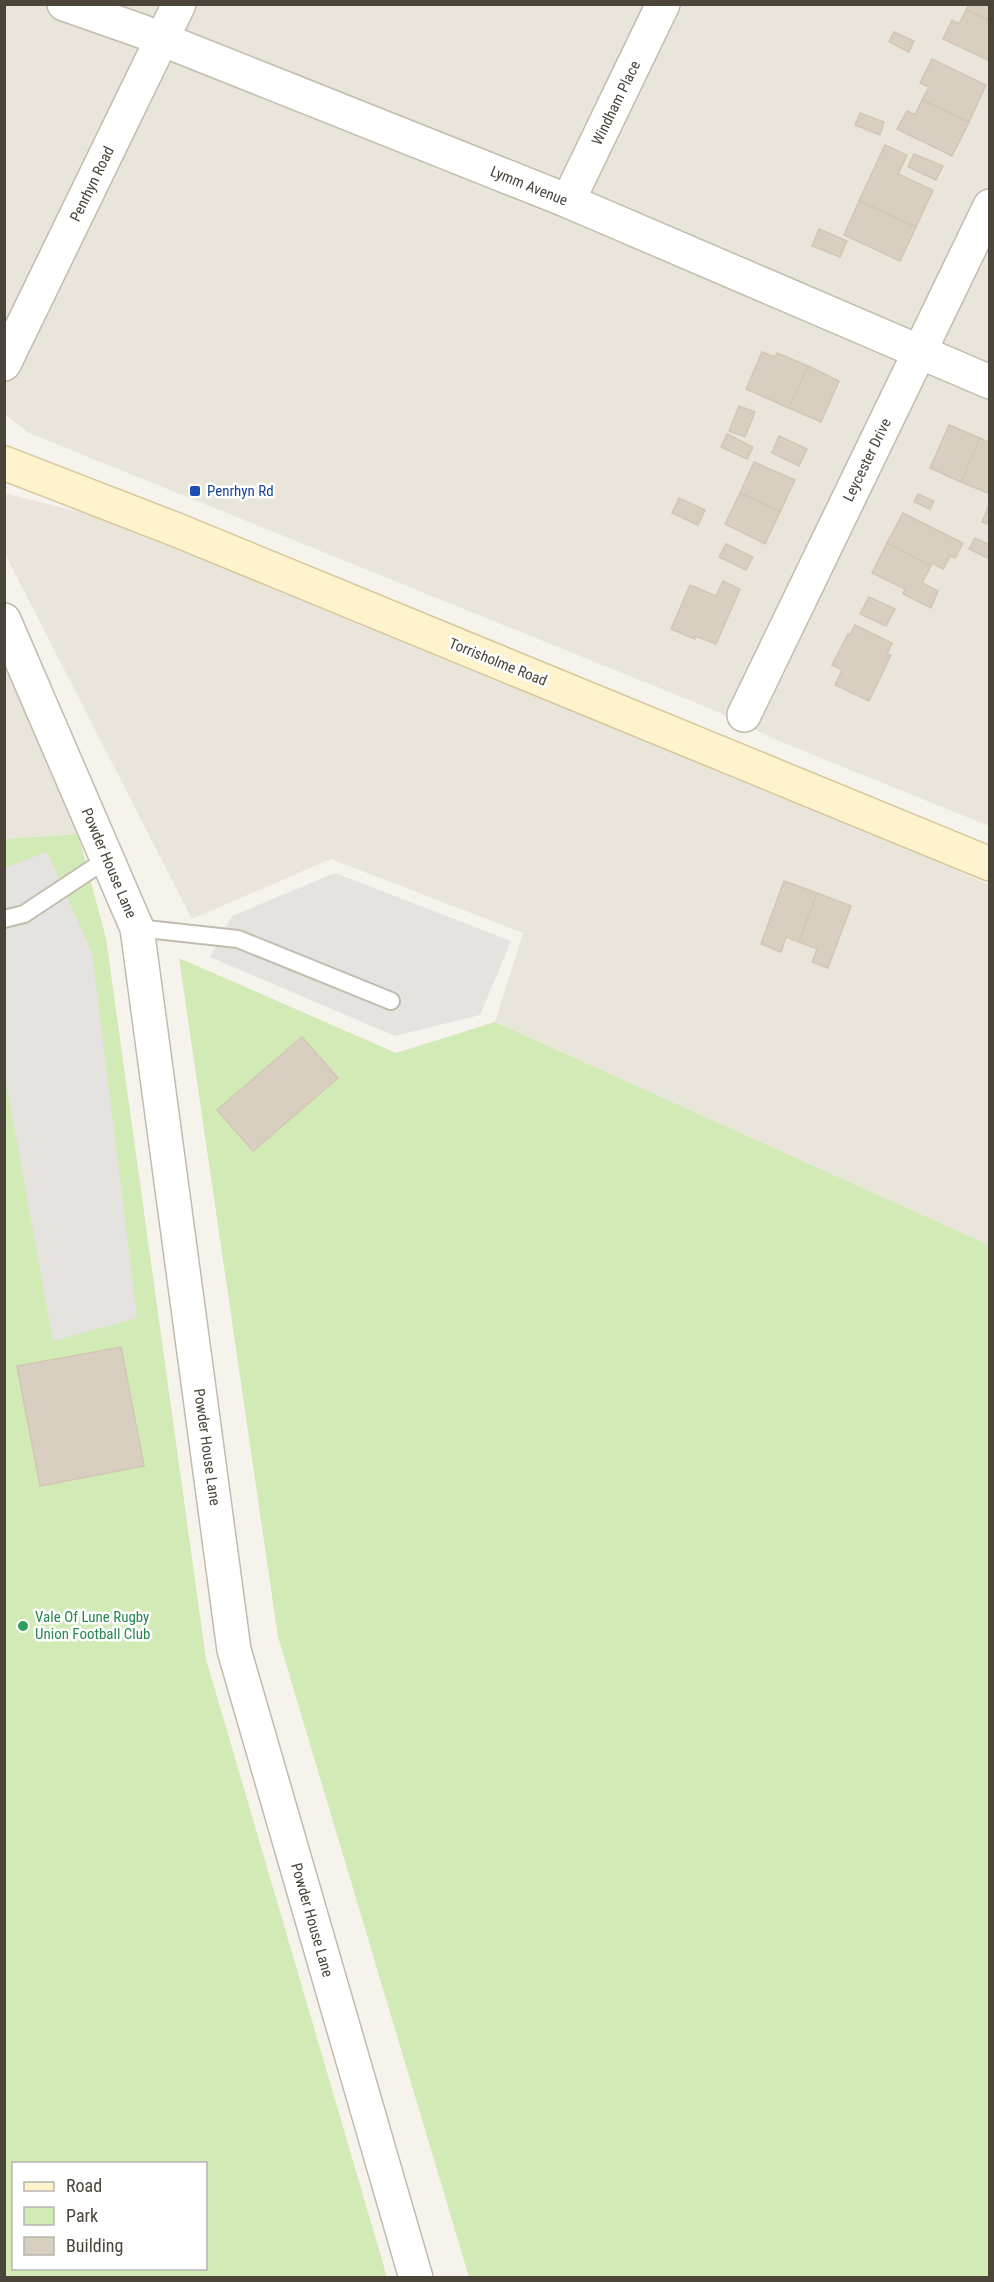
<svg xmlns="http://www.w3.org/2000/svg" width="994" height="2282" viewBox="0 0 994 2282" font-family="'Roboto Condensed',sans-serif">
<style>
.residential{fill:#eae5da}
.green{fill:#d2eab5;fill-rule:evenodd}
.parking{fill:#e5e3e0}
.building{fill:#d8cfc1;stroke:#d3c7b4;stroke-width:1.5}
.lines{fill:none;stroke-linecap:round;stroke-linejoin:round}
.lane-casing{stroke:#c2bbae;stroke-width:20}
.street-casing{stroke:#c2bbae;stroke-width:36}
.secondary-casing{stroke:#d6c79b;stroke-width:36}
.lane{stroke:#fff;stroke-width:16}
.street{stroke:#fff;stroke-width:33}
.secondary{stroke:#fff3cd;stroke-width:33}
.transit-dot{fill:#1a4fb4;stroke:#fff;stroke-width:2}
.leisure-dot{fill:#2e9e5b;stroke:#fff;stroke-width:2}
.labels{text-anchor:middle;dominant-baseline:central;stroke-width:5;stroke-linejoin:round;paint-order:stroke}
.street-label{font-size:15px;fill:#4b4439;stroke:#fff}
.transit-label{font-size:15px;fill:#164399;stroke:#fff;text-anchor:start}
.leisure-label{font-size:15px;fill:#27864d;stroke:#fff;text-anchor:start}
</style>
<rect width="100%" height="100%" fill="#f6f3ec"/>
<!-- residential -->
<g class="residential">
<path d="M4,5H989V826L779,741L711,709L29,433L5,414Z"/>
<path d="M4,493L172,535L632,723L989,885V1245L495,1022L523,933L331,859L192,919L5,554Z"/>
<path d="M5,656L78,834L5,839Z"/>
</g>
<!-- green -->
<g class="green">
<path d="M78,834L106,938L206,1659L387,2277L5,2278V839ZM14,2164H206V2268H14Z"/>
<path d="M179,958L396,1053L495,1022L989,1245V2277H469L278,1637Z"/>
</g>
<!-- parking -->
<g class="parking">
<path d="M47,852L92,952L137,1318L53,1341L5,1076L4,868Z"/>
<path d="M335,873L511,941L480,1015L395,1036L210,957L232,916Z"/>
</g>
<!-- building -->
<g class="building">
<path d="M969,4H990V21L966,10Z"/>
<path d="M966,10L990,21V61L943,39L952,20L959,24Z"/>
<path d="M894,32L914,41L909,52L889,42Z"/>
<path d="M932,59L986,85L969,122L922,100L929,87L920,83Z"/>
<path d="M922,100L969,122L952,156L897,129L907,111L915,115Z"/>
<path d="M860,113L884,122L880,135L855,125Z"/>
<path d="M885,145L907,155L898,174L933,190L916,227L859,201Z"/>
<path d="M914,154L943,166L936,180L908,167Z"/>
<path d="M859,201L916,227L900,261L844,235Z"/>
<path d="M819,229L847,241L840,257L812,246Z"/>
<path d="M762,352L775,357L777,353L808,366L789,408L746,389Z"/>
<path d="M808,366L839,381L821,422L789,408Z"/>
<path d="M739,406L755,412L745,437L729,431Z"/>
<path d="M949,425L980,438L961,482L930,468Z"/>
<path d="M727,434L753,447L747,459L721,447Z"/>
<path d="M779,436L807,449L799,466L772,453Z"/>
<path d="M980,438L990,443V494L961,482Z"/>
<path d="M754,462L795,480L780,512L740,493Z"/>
<path d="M740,493L780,512L765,544L725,524Z"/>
<path d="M918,494L934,501L930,509L914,502Z"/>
<path d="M679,498L705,510L698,525L672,513Z"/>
<path d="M989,505H990V525L982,522Z"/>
<path d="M903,513L963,543L955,558L950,556L943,569L932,563L931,566L887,543Z"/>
<path d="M975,538L990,545V559L969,549Z"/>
<path d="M887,543L931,566L922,583L938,591L931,608L903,594L905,589L872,573Z"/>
<path d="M726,544L753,557L746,570L719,557Z"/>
<path d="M723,581L740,589L716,644L695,636V639L671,629L690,585L716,596Z"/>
<path d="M869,597L895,609L886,626L860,614Z"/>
<path d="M855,625L892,643L887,654L891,655L869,701L835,685L842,670L832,665L848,634L850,635Z"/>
<path d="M784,881L817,893L799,942L786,937L781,952L761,944Z"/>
<path d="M817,893L851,906L828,968L812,962L817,949L799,942Z"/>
<path d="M302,1037L338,1078L253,1151L217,1110Z"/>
<path d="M121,1347L144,1466L40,1486L17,1366Z"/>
</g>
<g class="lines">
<defs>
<g id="lane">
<path d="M4,919L24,914L107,859"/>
<path d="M137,928L238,939L391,1001"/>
</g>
<g id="street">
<path d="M64,4L141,31L568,201L990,382"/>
<path d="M568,201L663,4"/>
<path d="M4,364L179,4"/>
<path d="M4,620L137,928L234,1650L416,2278"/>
<path d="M744,715L990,206"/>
</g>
<path id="secondary" d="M4,463L177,530L990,864"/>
</defs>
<!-- lane casing -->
<use href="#lane" class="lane-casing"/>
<!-- street casing -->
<use href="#street" class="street-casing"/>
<!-- secondary casing -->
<use href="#secondary" class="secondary-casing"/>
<!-- lane -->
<use href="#lane" class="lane"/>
<!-- street -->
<use href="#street" class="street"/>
<!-- secondary -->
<use href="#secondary" class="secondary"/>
</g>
<!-- markers -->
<rect class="transit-dot" x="189" y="485" width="12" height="12" rx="3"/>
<circle class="leisure-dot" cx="23" cy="1626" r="6"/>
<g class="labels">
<!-- street labels -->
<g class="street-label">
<text transform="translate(616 103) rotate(-64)">Windham Place</text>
<text transform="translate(92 184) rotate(-64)">Penrhyn Road</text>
<text transform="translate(529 186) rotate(22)">Lymm Avenue</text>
<text transform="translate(867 460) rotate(-64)">Leycester Drive</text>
<text transform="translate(498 662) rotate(22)">Torrisholme Road</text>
<text transform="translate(109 863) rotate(67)">Powder House Lane</text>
<text transform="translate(207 1447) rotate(82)">Powder House Lane</text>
<text transform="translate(312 1920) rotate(74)">Powder House Lane</text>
</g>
<!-- transit labels -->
<g class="transit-label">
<text x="207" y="491">Penrhyn Rd</text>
</g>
<!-- leisure labels -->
<g class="leisure-label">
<text x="35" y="1617">Vale Of Lune Rugby<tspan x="35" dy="17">Union Football Club</tspan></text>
</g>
</g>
<!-- border -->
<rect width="994" height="2282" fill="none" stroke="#4b4439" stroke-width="12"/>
<!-- legend -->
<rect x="12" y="2162" width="195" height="108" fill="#ffffff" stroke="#b7b4b0" stroke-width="1.5"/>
<rect x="24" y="2182" width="30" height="9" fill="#fff3cd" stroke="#b7b4b0" stroke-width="1.5"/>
<text x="66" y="2192" font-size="18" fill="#4b4439">Road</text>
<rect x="24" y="2207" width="30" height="18" fill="#d2eab5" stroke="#b7b4b0" stroke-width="1.5"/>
<text x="66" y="2222" font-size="18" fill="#4b4439">Park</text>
<rect x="24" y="2237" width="30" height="18" fill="#d8cfc1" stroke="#b7b4b0" stroke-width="1.5"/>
<text x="66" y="2252" font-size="18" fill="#4b4439">Building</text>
</svg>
